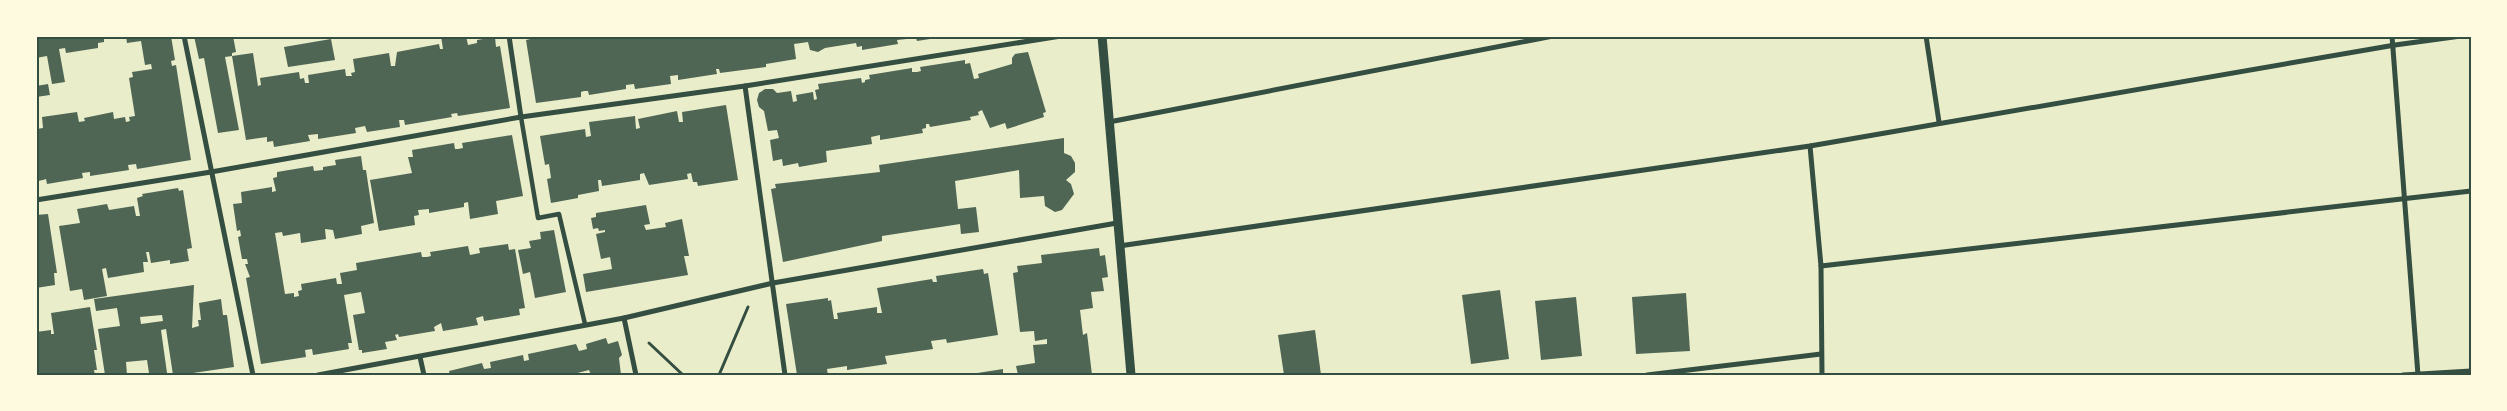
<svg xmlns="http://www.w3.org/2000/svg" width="2507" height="411" viewBox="0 0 2507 411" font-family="'Nunito Sans',sans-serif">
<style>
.building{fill:#4f6655;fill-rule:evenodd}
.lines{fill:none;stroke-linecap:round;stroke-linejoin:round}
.path{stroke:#344e41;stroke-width:3}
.pedestrian{stroke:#344e41;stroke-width:4.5}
.minor{stroke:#344e41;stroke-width:5}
.tertiary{stroke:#344e41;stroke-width:9}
.neatline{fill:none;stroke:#344e41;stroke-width:2}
</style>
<rect width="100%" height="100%" fill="#e9edc9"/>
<!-- building -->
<g class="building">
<path d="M36,36H104V42L98,43V48L66,53L65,48L59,49L65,82L52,84L47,56L36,58Z"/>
<path d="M126,36H171L175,60L171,61L172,66L176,65L191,160L137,169L136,164L128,165L129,170L90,176V172L82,173L83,178L47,184L46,179L43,180L38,181L39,187H36V129L43,128L42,117L77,112L79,122L85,121L84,118L113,112L114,119L125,117L126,122L130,121L129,117L135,116L129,78L133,77L132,72L152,69L151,64L145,65L141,41L127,43Z"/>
<path d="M194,36H233L236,52L232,53V56L225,57L239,130L218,133L204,58L199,59Z"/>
<path d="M441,36H466L468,45L477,43V40L495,37L496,47L500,46L510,108L458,116L457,113L451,114L452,117L405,125L404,120H399L400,127L367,132L365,126L355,128L356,133L318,139V134L308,135L310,141L274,147L273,141L267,142V137L246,140L232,56L253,53L258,86L261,85L260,78L299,72L300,79L304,78L305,83H309L308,75L345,69L346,76H352L351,73L355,72L353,59L389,53L391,66H395L397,52L439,44L440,49H443Z"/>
<path d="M544,36H943V37L917,41L916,38L897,40L898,44L862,50V46L857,47L856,43L825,48L818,52L810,50L808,42L794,44L796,59L766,64V67L720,73L719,69H716L717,74L678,80V75L670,76L671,84L635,89L634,84L626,85V89L589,95L588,91H584L581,92V97L536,103L526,40Z"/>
<path d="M331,39L335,60L288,67L284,47Z"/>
<path d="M1028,52L1046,112L1043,113L1044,117L1007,129L1005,123L990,128L982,110L978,112L979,115L970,117L971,120L930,127L929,124H926V128L922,129L923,133L880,140V135L871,137L872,144L826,151L827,162L799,167L798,163L783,166L782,159L773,161L770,140L779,138L777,130L768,131L764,111L759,107L757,100L759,93L765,89H773L777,93L791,91L793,102L797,101L796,95L813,92L814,100L817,99L815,90L819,89L818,84L861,78L862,83L865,82V80L870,79L869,75L912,68V72H917L921,71L920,67L965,60V64L970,63L974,79L979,78L978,74L1012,64V58L1015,54Z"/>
<path d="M48,84L50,95L36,97V86Z"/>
<path d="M726,105L738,180L698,186L697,182H693L691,173L687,174L688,179L649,185L644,173L640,174V180L602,186L601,180H598L599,191L578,195V198L551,203L547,179L551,178L549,164L545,165L540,136L585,129L586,137L591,136L589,122L635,116L636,129L640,128L638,119L677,111L679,122H683L682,112Z"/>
<path d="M512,135L523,196L496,201L498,214L470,219L468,202L464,203V207L429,213V209L418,210L419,215L414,216L415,225L379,231L370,180L412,173L408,157H413L412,150L454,143L455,149H458L463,148L462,143Z"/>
<path d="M1064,138V153L1071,156L1075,163V172L1066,180L1071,184L1074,194L1062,210L1055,212L1045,206L1044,196L1020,198L1019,170L955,181L958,209L976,207L979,232L961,234L960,224L882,236V241L783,262L771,189L776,188L775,184L880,172L879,165Z"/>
<path d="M361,156L363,170H366L374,223L361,226L362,234L335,239L333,230L325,229L326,239L301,243L300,233L283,236L282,232L275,233L285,294L294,293V297L299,296L298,291L302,290L301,284L336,278L337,284H342L340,273L357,270L356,263L421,252L422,257H427L431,256L430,252L468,246L470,255L480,253L479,248L508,244L509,250L515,249L525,308L519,309L520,315L484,321L483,316L476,318L478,325L443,331L441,323L434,327L435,331L399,337L398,334L395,335L397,340L385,342L387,349L362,353V350H359L353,315L365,313L361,292L344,295L352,343H348L349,349L313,355L312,349L305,350L306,357L261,364L246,278L250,277L245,264H248L247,259H242L238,237L241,236L240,230L237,231L233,204L242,203L241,192L272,187V192L276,191L273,178L277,177V172L313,166L314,171L323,170V167L336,165L335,160Z"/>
<path d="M178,188L179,191L183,190L192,248L187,249L189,261L170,264V260L151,263L149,252H146L148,262H143L144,272L108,278L106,268L102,269L107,296L84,300L82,289L70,291L59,226L80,223L77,209L107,204L109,210L134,206L136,216H140L137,198L143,196L142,194Z"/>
<path d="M646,205L650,224L644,225L646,230L666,227L665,223L682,219L689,256H684L688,275L586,292L583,274L612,269L610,257L601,259L596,234L605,232V230L599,231L598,228L593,229L591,218L596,217V213Z"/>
<path d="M48,214L57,273H54L55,285L36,288V215Z"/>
<path d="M554,230L566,292L535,298L530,272L523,274L518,250L531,248L529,241L541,239L540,232Z"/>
<path d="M1099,248L1100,256L1105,255L1108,277L1102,278L1104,291L1091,292L1093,308L1080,310L1083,335L1087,333L1092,375H1018L1016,366L1035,363L1033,345L1047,344V339L1035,341L1034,331L1020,332L1013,273L1018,272L1017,266L1042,263L1041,255Z"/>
<path d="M983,269L984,274L988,273L998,335L947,343L946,339L931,341L933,349L885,356L887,364L847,370V366L827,369L828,375H797L786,304L828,298V301L831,300L834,319H838L837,313L877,307V313H882L877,288L932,279L933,282H937L936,276Z"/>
<path d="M194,285L192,328L199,326L198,320H201L199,303L221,299L223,315H227L234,367L193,373V375H173L166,329L161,330L167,373L143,375L149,373L147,360L126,362L127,375H105L98,329L120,326L117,308L96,311L94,299ZM162,315L163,321L141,324L140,317Z"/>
<path d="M1500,290L1509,359L1471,364L1462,295Z"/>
<path d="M1686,293L1690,351L1636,354L1632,297Z"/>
<path d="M1576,297L1582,356L1541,360L1535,301Z"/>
<path d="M90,307L97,350H94L97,370H94L95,375H36V332L51,330V334H54L51,313Z"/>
<path d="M1315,330L1321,375H1284L1278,335Z"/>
<path d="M606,338L608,344L618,341L622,355L619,358L621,375H591L589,370L570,375H450L449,371L482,363L484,369L491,368L490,362L523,355L524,361L529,360L528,354L576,344L579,351L587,349L586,344Z"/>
<path d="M1003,369V375H971V374Z"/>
</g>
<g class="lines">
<!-- path -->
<g class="path">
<path d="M649,343L683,375"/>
<path d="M704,375H714"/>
<path d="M719,375L748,307"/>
</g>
<!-- pedestrian -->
<path class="pedestrian" d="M521,117L538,218L559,214L585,324"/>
<!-- minor -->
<g class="minor">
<path d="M184,36L253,375"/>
<path d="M509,36L521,117"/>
<path d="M1926,36L1939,122"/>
<path d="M2392,36L2418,375"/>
<path d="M745,86L785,375"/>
<path d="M1109,122L1553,36"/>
<path d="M1810,146L1821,266L1822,375"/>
<path d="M36,200L211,172L521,117L745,86L1061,36"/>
<path d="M1119,246L1810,146L2395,45L2461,36"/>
<path d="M1821,266L2471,191"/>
<path d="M624,318L636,375"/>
<path d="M420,357L424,375"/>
<path d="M318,375L624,318L773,283L1117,223"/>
<path d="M1647,375L1821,354"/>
<path d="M2403,375L2471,371"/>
</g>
<!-- tertiary -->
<path class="tertiary" d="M1102,36L1131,375"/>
</g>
<!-- border -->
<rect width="2507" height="411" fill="none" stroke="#fefae0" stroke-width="75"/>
<rect x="38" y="38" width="2432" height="336" class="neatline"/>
</svg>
